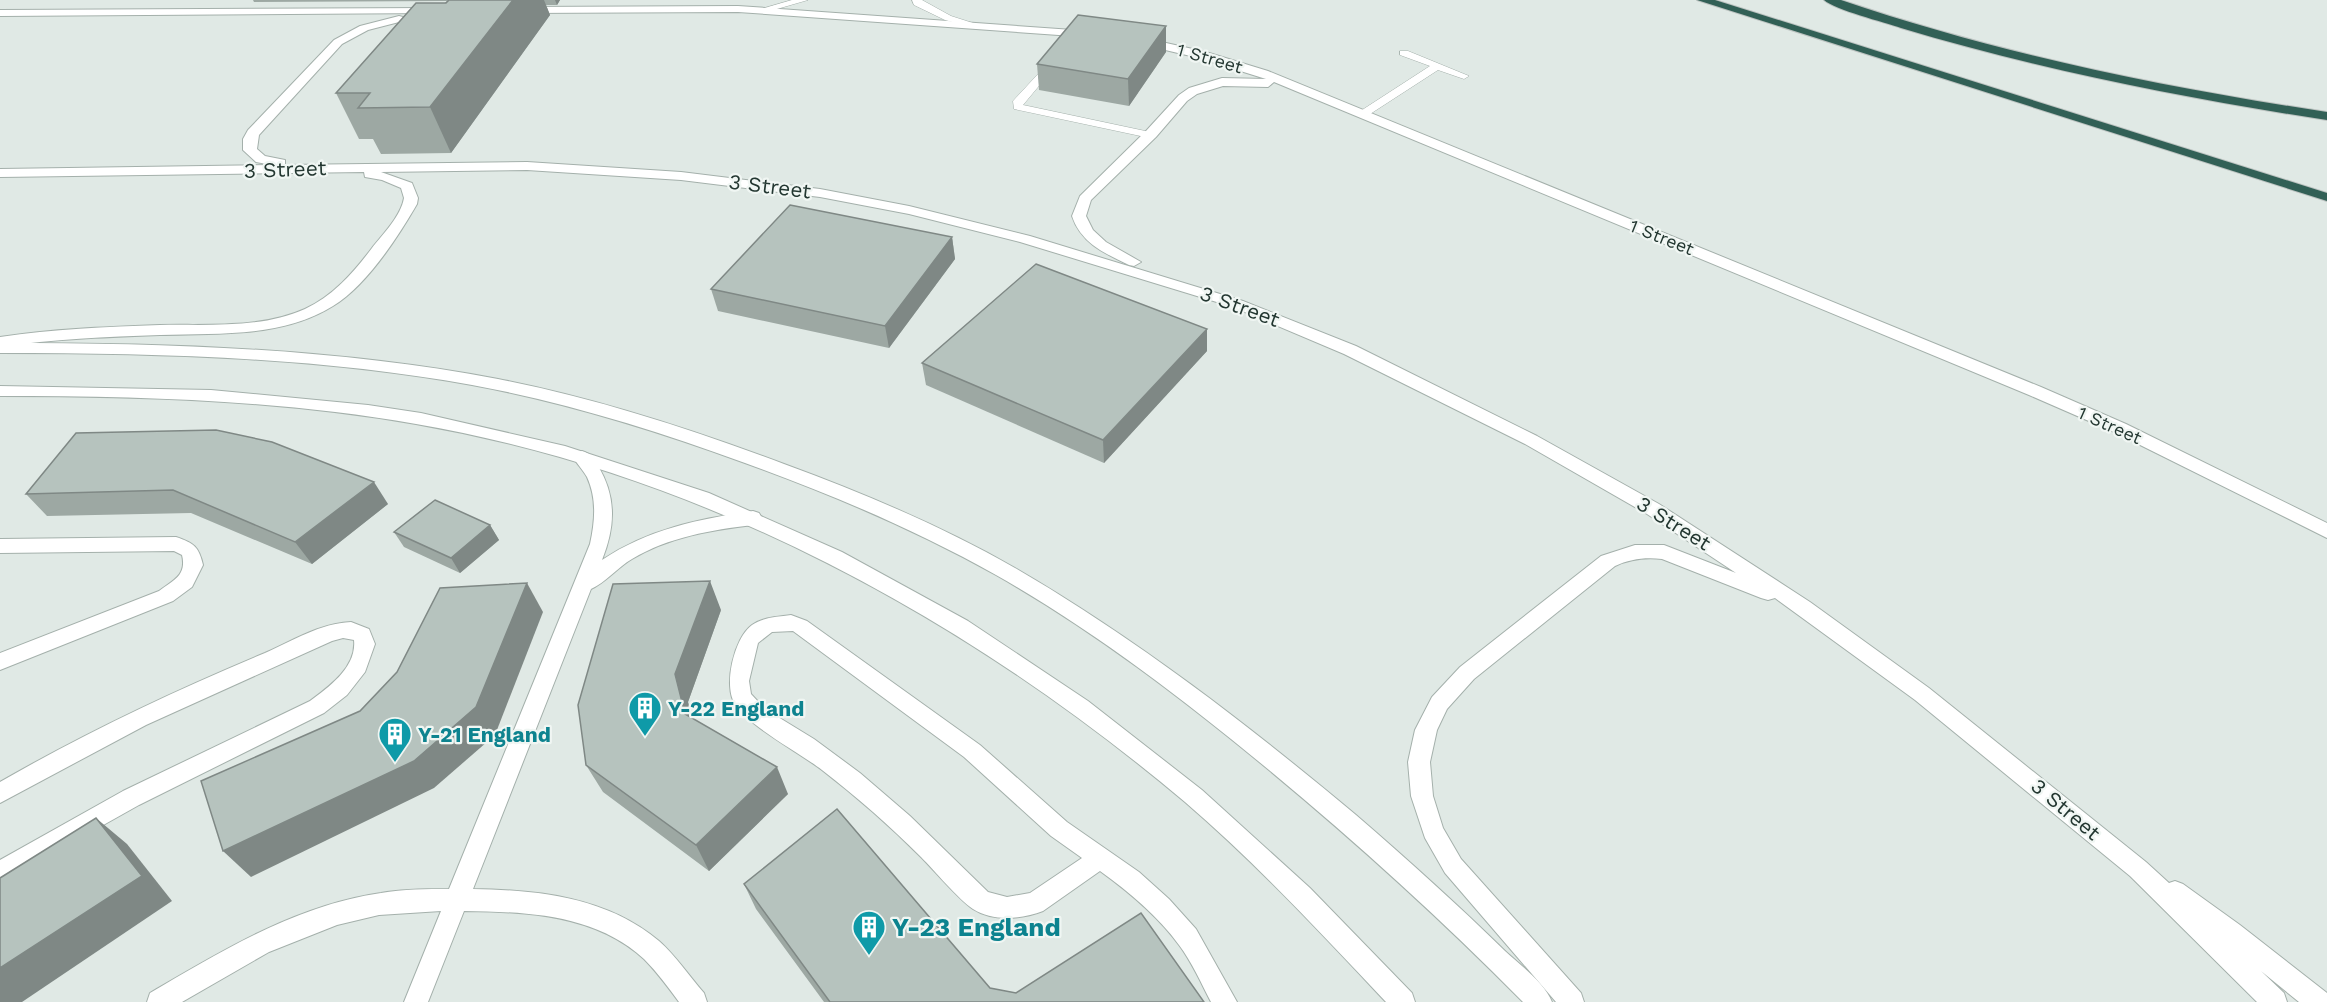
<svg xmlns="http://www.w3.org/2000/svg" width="2327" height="1002" viewBox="0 0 2327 1002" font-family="'Work Sans',sans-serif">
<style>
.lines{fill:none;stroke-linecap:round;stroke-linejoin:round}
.service-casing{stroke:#a4b0ab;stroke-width:1}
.minor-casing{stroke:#a4b0ab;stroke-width:2}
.tertiary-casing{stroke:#a4b0ab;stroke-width:2}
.motorway-casing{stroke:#bdc3c1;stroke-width:2}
.service{fill:#fff;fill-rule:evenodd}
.minor{fill:#fff;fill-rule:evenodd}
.tertiary{fill:#fff;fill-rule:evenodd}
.motorway{fill:#326056;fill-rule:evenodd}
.wall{fill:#9da8a3}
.shaded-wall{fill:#7f8885}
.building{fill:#b6c3be;stroke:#7f8885;stroke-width:1.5}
.labels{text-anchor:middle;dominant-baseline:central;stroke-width:4.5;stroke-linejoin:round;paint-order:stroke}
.far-street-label{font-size:18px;fill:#233731;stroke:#f0f6f3}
.street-label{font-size:21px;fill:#233731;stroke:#f0f6f3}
.culture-label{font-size:21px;font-weight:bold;fill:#0d838f;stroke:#f0f6f3;text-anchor:start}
.near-culture-label{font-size:26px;font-weight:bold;fill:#0d838f;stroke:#f0f6f3;text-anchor:start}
</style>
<rect width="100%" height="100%" fill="#e0e9e5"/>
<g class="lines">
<defs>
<g id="service">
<path d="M792,0H808L763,13L758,10Z"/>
<path d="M912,0H922L951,16L979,25L974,28L945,20L914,5Z"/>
<path d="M1400,51H1408L1469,76L1464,79L1438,70L1367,116H1359V112L1430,66L1400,55Z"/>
<path d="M1043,72L1048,75L1023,105L1150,132L1155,135L1150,138L1014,109L1013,101L1039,73Z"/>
</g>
<g id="minor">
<path d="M738,6L1087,31L1093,34L1087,37L738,12L524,13L518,10L524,7Z"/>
<path d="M431,8L437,11L435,13L0,16V10Z"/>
<path d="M399,16L403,17V21L368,30L342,44L259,135L257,149L265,156L285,160V165L527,162L681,172L820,189L909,206L1030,236L1243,301L1356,346L1537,436L1659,504L1810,602L1929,688L2146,862L2169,883L2175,881L2183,884L2240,925L2327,993V1002H2299L2261,971L2284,993L2287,1002H2257L2130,876L1915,700L1775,598L1768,600L1761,598L1662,559C1645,557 1630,559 1615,566L1474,679L1447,709L1437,730L1430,762L1433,796L1443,828L1461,859L1581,993L1584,1002H1556L1445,873L1425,838L1411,796L1408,762L1415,730L1432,697L1460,667L1601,556L1635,545H1664L1736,573L1647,514L1525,444L1344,354L1233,307L1020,242L909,214L820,197L681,180L527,170L381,172L412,183L418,198L417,204C398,237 366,286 333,306C282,338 218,333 160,335C106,337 53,339 0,347V337C53,329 106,327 160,325C207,324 261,329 305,309C333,296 354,272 372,248C383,234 401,216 404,198L401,188L382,180L365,177L364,172L0,177V169L272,165L256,162L243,150V139L248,130L334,40L360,26Z"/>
<path d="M1144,38L1206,52L1268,71L2041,387L2126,424L2327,523V538L2114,432L2029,395L1274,82L1268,87L1223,86L1197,94L1187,101L1156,137L1091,200L1086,216L1093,230L1106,242L1141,262L1134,266L1129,265C1104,253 1081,243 1072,216L1080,196L1146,131L1179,95L1189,88L1222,78L1266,79L1199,58L1140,44V40Z"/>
<path d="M582,451C590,453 594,459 598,466C617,497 615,528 602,560C648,529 699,519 753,511L759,513L762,518L759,523L753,525C711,530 669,537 632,559C618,567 605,583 591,589L473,889C538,890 607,897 659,941C676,956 689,976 704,993L707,1002H679C668,987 657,972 644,959C595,914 527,912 464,911L428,1002H404L441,911L379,915L337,925L269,952L182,1002H147L150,993C221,951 297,905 381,893C403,889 427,889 449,889L590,544C595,521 597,499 587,477C583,470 577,464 573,457L576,453Z"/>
<path d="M176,537C194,543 199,547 203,565L192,587L173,601L0,670V653L159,591C174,580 187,575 182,555L174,551L0,553V539Z"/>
<path d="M791,615L807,621L980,745L1067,822L1139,872L1169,899L1196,929L1237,1002H1211C1201,983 1192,962 1179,945C1158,916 1129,892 1100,871L1043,911C1022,919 993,922 973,909C959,900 934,870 921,857C890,826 857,797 822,770C800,753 747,725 735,704C723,686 734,638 752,625C764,617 777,617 791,615ZM793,631L964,757L1051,836L1082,858L1030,893L1007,897L988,892L910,816L860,773L814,739L765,709L751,694L749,681L758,643L772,632Z"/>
<path d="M351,622L369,629L375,644L365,672L347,695L324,713L139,805L0,883V860L123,791L310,701C329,687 357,667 354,640L343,638L332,641L146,725L0,803V782C85,733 174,691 265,653C292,641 321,623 351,622Z"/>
</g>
<g id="tertiary">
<path d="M0,343C167,343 334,348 498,379C596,398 691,429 784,464C863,493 942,526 1015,568C1137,639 1248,725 1356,815C1407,859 1457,904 1505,951C1521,966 1544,982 1552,1002H1523C1442,920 1357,843 1269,770C1183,699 1093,630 996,575C916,530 831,494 745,463C655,430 565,402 472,385C316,357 158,353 0,353Z"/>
<path d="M0,386L211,390L368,405L421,413L565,446L709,493L842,552L968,621L1088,701L1202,790L1310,888L1412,993L1415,1002H1386C1321,933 1257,864 1185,802C964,616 703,474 416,424C279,400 139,396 0,396Z"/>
</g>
<g id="motorway">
<path d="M1697,0H1715L2327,193V201Z"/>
<path d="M1824,0H1841C2000,54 2162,87 2327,112V120C2183,98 2041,70 1901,28C1884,22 1835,10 1824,0Z"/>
</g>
</defs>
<!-- service casing -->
<use href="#service" class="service-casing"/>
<!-- minor casing -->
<use href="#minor" class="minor-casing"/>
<!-- tertiary casing -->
<use href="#tertiary" class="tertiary-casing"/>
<!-- motorway casing -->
<use href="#motorway" class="motorway-casing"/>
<!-- service -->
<use href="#service" class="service"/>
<!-- minor -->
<use href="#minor" class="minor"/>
<!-- tertiary -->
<use href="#tertiary" class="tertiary"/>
<!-- motorway -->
<use href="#motorway" class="motorway"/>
</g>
<!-- wall -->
<g class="wall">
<path d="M253,0H560L557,5H546L550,15L451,153L381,154L373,139H359L336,93L447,1L254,2Z"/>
<path d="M1166,52L1129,106L1039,90L1037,64Z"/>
<path d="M952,237L955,259L889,348L718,311L711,289Z"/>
<path d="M1207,329V351L1104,463L926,385L922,363Z"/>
<path d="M76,433L388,504L312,564L191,513L47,516L26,494Z"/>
<path d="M490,525L499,540L460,573L404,547L394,532Z"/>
<path d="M721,610L688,702L692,718L788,794L709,871L603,792L586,765Z"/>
<path d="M744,884L990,988L1016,993L1204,1002H824L756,909Z"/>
</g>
<!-- shaded-wall -->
<g class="shaded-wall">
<path d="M513,0H544L550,15L451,153L430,107Z"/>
<path d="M555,0H560L557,5Z"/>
<path d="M1166,26V52L1129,106L1128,79Z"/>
<path d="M952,237L955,259L889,348L885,326Z"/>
<path d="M1207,329V351L1104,463L1103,440Z"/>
<path d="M374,482L388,504L312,564L295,542Z"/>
<path d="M490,525L499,540L460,573L451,558Z"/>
<path d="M710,581L721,610L688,702L698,742L685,714L675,674Z"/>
<path d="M527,583L543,612L495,735L434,788L251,877L223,851Z"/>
<path d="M777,767L788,794L709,871L696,845Z"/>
<path d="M96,818L127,844L172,901L22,1002H0V968Z"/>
</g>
<!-- building -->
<g class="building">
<path d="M449,0H513L430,107L358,108L370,93H336L416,3H446Z"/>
<path d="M1078,15L1166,26L1128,79L1037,64Z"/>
<path d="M790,205L952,237L885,326L711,289Z"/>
<path d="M1036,264L1207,329L1103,440L922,363Z"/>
<path d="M216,430L272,442L374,482L295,542L173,490L26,494L76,433Z"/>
<path d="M435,500L490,525L451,558L394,532Z"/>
<path d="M710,581L675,674L685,714L777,767L696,845L586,765L578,705L613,584Z"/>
<path d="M527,583L476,707L414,761L223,851L201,781L360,711L397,672L440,588Z"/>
<path d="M837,809L990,988L1016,993L1141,913L1204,1002H830L744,884Z"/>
<path d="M96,818L142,876L0,968V878Z"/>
</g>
<!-- icons -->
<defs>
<symbol id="building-pin" viewBox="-11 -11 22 30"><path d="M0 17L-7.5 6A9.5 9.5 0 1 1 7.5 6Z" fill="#0f9aa8" stroke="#f0f6f3"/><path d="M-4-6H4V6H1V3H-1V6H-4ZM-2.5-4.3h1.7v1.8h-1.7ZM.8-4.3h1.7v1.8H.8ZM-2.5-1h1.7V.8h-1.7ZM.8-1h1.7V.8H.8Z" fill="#fff"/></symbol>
</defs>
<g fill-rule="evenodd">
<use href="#building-pin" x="626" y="689" width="38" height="52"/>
<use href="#building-pin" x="376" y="715" width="38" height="52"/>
<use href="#building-pin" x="850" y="908" width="38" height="52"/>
</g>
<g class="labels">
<!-- far-street labels -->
<g class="far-street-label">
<text transform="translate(1210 58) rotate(16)">1 Street</text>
<text transform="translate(1662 237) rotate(22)">1 Street</text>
<text transform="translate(2110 425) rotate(24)">1 Street</text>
</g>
<!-- street labels -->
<g class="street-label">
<text transform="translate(285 169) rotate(-2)">3 Street</text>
<text transform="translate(770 186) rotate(7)">3 Street</text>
<text transform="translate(1240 306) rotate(20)">3 Street</text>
<text transform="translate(1674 523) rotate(32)">3 Street</text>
<text transform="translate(2066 809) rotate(40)">3 Street</text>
</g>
<!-- culture labels -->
<g class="culture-label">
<text x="668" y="708">Y-22 England</text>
<text x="418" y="734">Y-21 England</text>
</g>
<!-- near-culture labels -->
<g class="near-culture-label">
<text x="892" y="927">Y-23 England</text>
</g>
</g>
</svg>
